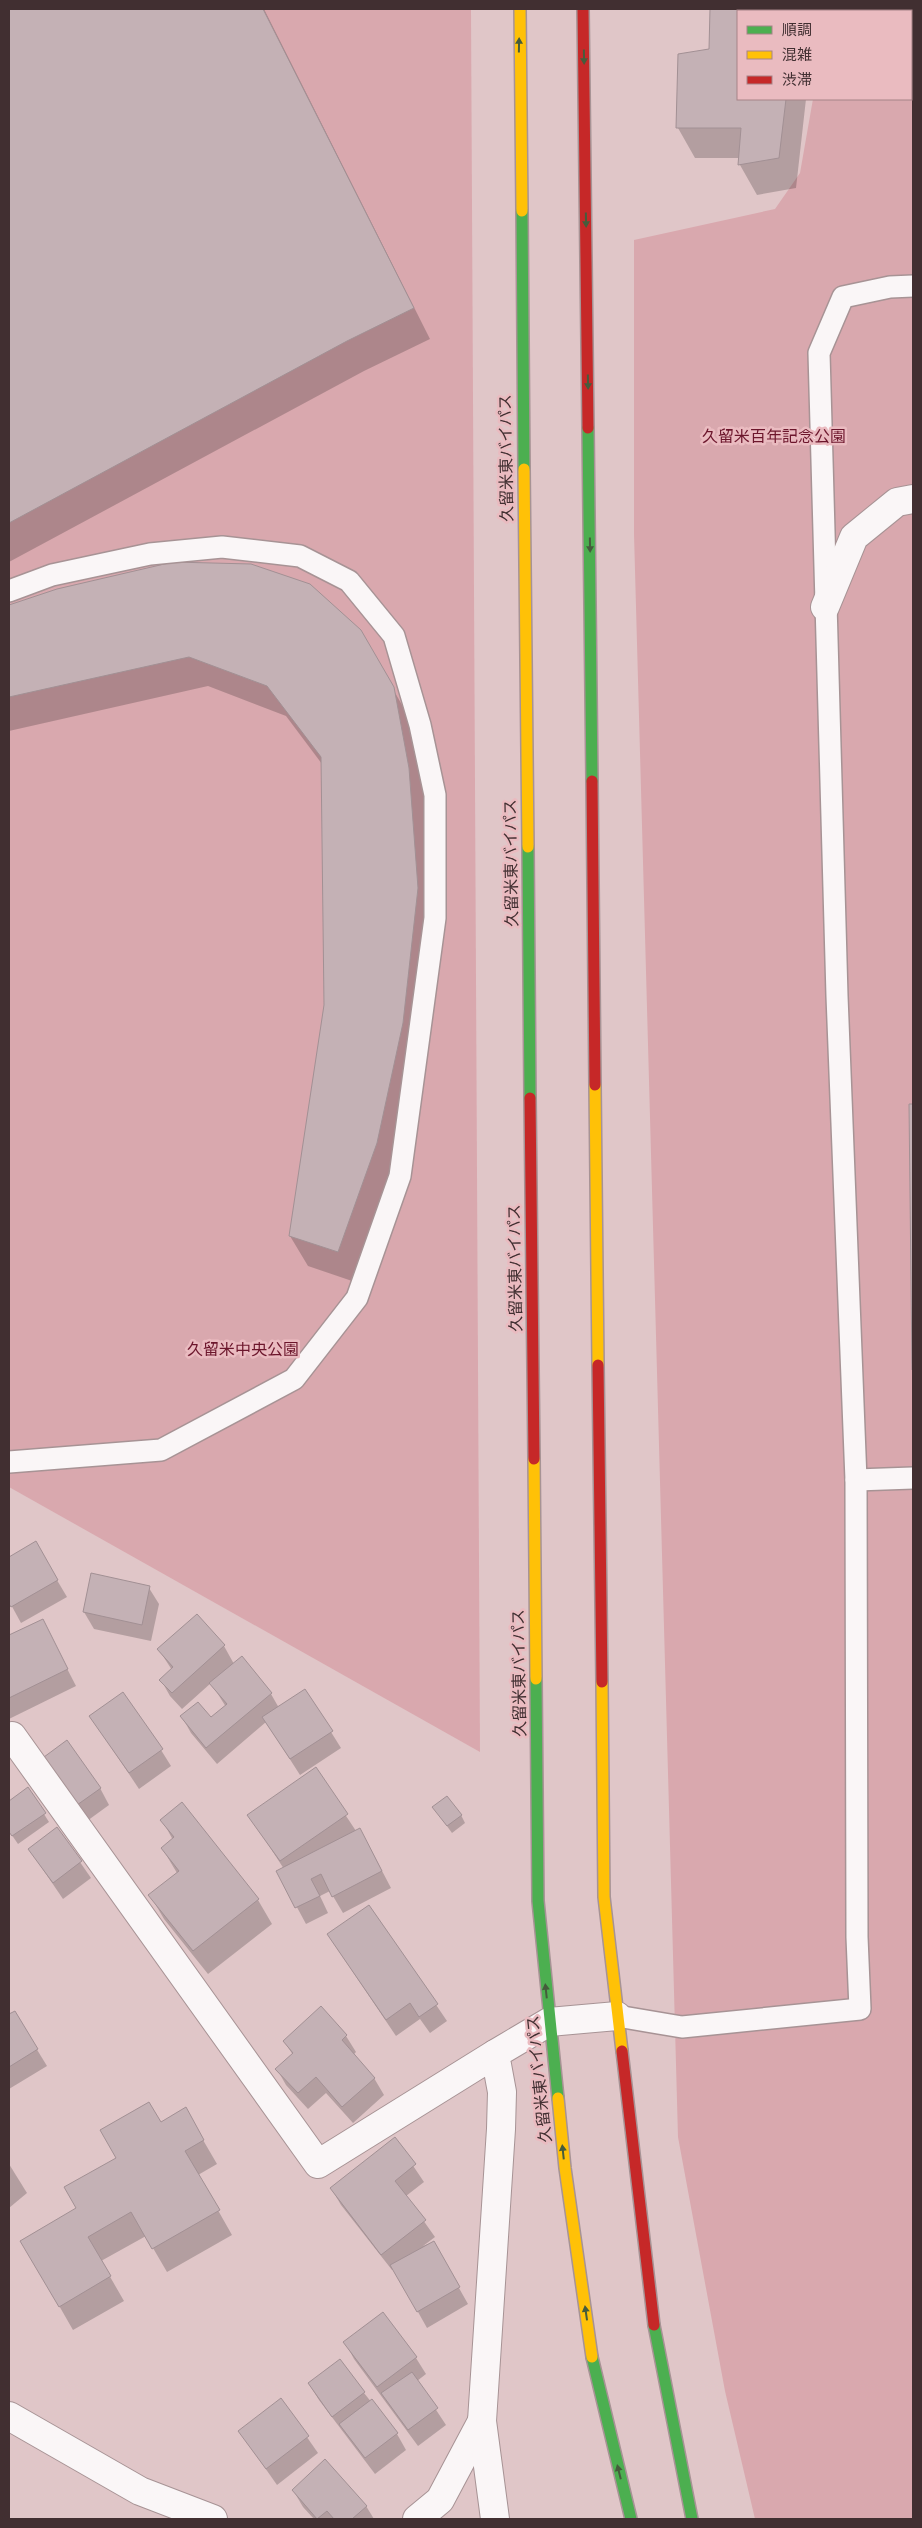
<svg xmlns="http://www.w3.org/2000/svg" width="922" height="2528" viewBox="0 0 922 2528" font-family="'Space Grotesk','Noto Sans JP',sans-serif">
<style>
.green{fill:#d9a8ae}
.shadow{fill:#0003}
.building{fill:#c4b1b5;stroke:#a29094}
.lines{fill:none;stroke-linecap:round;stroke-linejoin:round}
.lane-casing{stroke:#a79395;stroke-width:24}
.street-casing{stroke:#a79395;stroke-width:30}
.fast-casing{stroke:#a79395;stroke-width:14}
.slow-casing{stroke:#a79395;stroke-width:14}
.jam-casing{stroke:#a79395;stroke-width:14}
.lane{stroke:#faf6f7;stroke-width:21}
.street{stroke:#faf6f7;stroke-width:28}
.fast{stroke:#4caf50;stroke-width:11}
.slow{stroke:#ffc107;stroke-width:11}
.jam{stroke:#c62828;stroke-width:11}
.oneway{fill:#455c3c}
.labels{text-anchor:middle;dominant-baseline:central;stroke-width:5;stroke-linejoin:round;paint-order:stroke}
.park-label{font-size:16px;fill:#6c162c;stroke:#eabbc0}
.street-label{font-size:16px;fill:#412f31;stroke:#eabbc0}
</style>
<rect width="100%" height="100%" fill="#e0c6c8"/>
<!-- green -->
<g class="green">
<path d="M9,9H471L480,1752L9,1487Z"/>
<path d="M829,9H913V2519H755L725,2391L678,2137L634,534V240L775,209L800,173L813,99H911V11H828Z"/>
</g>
<!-- shadow -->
<g class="shadow">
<path d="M9,9H264L430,339L364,371L9,562Z"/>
<path d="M712,9H816V11H738V99H806L796,188L757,195L740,165V158H695L678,128L710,51Z"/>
<path d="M57,590L360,631L410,719L426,799L434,920L394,1173L355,1282L308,1266L290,1236L325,1005L322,764L286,716L208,686L9,731V607Z"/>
<path d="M910,1106H913V1361Z"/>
<path d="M35,1543L67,1597L21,1623L9,1601V1558Z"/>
<path d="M149,1588L159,1604L151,1641L94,1629L84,1612Z"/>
<path d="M42,1620L76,1686L9,1719V1637Z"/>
<path d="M224,1646L234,1664L271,1694L279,1708L331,1732L341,1748L300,1775L266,1722L217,1764L191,1733L182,1717L211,1719L226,1707L211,1683L182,1709L170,1696L161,1680L172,1670L159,1650Z"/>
<path d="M91,1717L161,1750L171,1766L139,1789Z"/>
<path d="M315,1769L356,1831L369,1846L391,1888L343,1913L330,1891L320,1896L328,1913L306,1924L278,1872L284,1869L249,1815Z"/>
<path d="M55,1774L100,1788L109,1805L87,1821Z"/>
<path d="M28,1789L49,1822L18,1844L9,1831V1802Z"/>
<path d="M434,1808L461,1815L465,1823L452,1833Z"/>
<path d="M162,1820L258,1900L272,1924L208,1974L164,1919L150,1895L177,1873L162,1848L173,1840Z"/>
<path d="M57,1829L91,1878L63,1899L29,1849Z"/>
<path d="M369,1906L447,2021L430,2033L420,2019L396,2036L328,1935Z"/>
<path d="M321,2008L346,2036L356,2052L353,2055L374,2078L384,2095L353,2123L326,2093L308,2109L286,2085L277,2069L293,2055L284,2041Z"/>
<path d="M14,2012L47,2066L9,2089V2016Z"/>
<path d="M185,2109L217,2164L198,2175L232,2235L167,2272L146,2236L101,2261L124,2301L73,2330L22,2241L78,2208L116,2160L160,2123Z"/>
<path d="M395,2139L424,2182L406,2196L435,2237L423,2246L433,2242L468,2304L427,2328L394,2269L392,2270L341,2205L331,2188Z"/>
<path d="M9,2164L27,2193L9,2208Z"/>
<path d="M345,2342L416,2358L426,2374L417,2381L446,2425L418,2446L354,2359Z"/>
<path d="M309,2384L364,2393L397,2434L406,2450L375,2474L319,2400Z"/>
<path d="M281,2400L318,2453L277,2485L239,2431Z"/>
<path d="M293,2490L366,2506L374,2519H314L303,2507Z"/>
</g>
<!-- building -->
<g class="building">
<path d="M9,9H263L414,308L347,341L9,523Z"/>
<path d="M710,9H796L795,11H738V99H786L779,158L738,165L741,128H676L678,54L709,49Z"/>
<path d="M173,562L251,564L310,584L361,630L394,687L409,768L418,888L403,1023L377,1143L338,1252L289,1236L324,1005L321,757L267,686L189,657L9,697V605L57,589Z"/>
<path d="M909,1104H913V1370H912Z"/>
<path d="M36,1541L58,1580L11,1607L9,1604V1557Z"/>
<path d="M91,1573L150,1586L142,1625L83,1612Z"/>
<path d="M197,1614L225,1645L172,1693L159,1680L173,1667L157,1649Z"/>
<path d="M43,1619L68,1669L9,1698V1635Z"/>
<path d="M242,1656L272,1693L206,1748L180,1716L198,1702L211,1717L227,1704L209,1683Z"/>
<path d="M305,1689L333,1731L290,1759L262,1717Z"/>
<path d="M123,1692L163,1749L129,1773L89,1716Z"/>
<path d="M67,1740L101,1788L77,1805L44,1757Z"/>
<path d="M316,1767L348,1814L280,1861L247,1815Z"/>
<path d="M28,1787L46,1813L12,1836L9,1832V1801Z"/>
<path d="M447,1796L462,1815L447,1826L432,1807Z"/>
<path d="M182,1802L259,1899L193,1951L148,1895L179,1871L161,1848L174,1837L160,1820Z"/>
<path d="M57,1827L82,1861L53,1883L28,1849Z"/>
<path d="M360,1828L382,1871L332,1897L321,1874L311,1879L320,1896L295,1908L276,1871Z"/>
<path d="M369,1905L438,2004L419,2017L410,2003L386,2020L327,1934Z"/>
<path d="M321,2006L347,2035L342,2040L375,2078L342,2107L316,2077L298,2093L275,2069L293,2053L283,2041Z"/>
<path d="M15,2011L38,2049L9,2067V2014Z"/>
<path d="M149,2102L161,2122L186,2107L204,2140L185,2151L220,2210L152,2249L131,2212L88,2237L111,2276L59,2307L20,2241L76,2208L64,2187L116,2158L100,2130Z"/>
<path d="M395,2137L416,2164L395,2181L426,2220L381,2255L330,2188Z"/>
<path d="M434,2241L460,2287L417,2312L390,2265Z"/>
<path d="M383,2312L417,2357L377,2387L343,2342Z"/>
<path d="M340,2359L365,2392L332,2417L308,2383Z"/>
<path d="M412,2372L438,2408L408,2430L381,2393Z"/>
<path d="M281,2398L309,2436L266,2469L238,2431Z"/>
<path d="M372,2399L398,2433L365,2458L339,2424Z"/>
<path d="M325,2459L367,2506L352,2519H334L327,2511L317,2519L292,2490Z"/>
</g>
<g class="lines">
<defs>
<g id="lane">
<path d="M9,591L52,575L150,554L222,547L300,556L349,581L394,636L420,725L435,795V918L400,1176L357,1298L294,1379L161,1450L9,1462"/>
<path d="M856,1480L913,1478"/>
<path d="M617,2016L682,2027L860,2009L857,1937L856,1480L837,996L819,353L843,297L890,287L913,286"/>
</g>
<g id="street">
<path d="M825,607L854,537L897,502L913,499"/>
<path d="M9,1738L12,1736L318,2164L495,2054"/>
<path d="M9,2416L140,2491L213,2519"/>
<path d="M417,2519L440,2500L482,2421"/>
<path d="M495,2519L482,2421L501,2129L502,2092L495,2054L549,2022L617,2016"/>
</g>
<g id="fast">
<path d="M522,211L524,469"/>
<path d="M588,428L592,781"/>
<path d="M528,847L530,1098"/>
<path d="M536,1679L538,1901L558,2098"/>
<path d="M654,2325L692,2519"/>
<path d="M592,2357L631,2519"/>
</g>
<g id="slow">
<path d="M520,9L522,211"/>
<path d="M524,469L528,847"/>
<path d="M595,1085L598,1365"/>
<path d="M534,1459L536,1679"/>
<path d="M602,1682L604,1897L622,2051"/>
<path d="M558,2098L565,2168L592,2357"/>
</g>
<g id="jam">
<path d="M583,9L588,428"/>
<path d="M592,781L595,1085"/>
<path d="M530,1098L534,1459"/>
<path d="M598,1365L602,1682"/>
<path d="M622,2051L654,2325"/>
</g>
</defs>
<!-- lane casing -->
<use href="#lane" class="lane-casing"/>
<!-- street casing -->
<use href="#street" class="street-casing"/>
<!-- fast casing -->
<use href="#fast" class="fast-casing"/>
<!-- slow casing -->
<use href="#slow" class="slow-casing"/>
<!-- jam casing -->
<use href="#jam" class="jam-casing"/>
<!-- lane -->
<use href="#lane" class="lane"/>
<!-- street -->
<use href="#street" class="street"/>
<!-- fast -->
<use href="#fast" class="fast"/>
<!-- slow -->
<use href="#slow" class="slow"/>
<!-- jam -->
<use href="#jam" class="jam"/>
</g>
<!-- one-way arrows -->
<defs><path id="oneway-solid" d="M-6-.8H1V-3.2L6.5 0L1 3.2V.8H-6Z" transform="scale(1.25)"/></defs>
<g class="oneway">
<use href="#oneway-solid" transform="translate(519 45) rotate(-89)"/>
<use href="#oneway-solid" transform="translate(584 57) rotate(89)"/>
<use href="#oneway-solid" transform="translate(586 220) rotate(89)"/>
<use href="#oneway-solid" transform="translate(588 382) rotate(89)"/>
<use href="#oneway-solid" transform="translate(590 545) rotate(89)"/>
<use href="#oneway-solid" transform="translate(546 1991) rotate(-96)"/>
<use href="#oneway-solid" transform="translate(563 2152) rotate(-96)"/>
<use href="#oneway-solid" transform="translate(586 2313) rotate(-98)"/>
<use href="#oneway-solid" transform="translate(619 2472) rotate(-104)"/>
</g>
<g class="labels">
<!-- park labels -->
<g class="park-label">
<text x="774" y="436">久留米百年記念公園</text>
<text x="243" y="1349">久留米中央公園</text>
</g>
<!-- street labels -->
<g class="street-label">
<text transform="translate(506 458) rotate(-91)">久留米東バイパス</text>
<text transform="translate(511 863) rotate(-91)">久留米東バイパス</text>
<text transform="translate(515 1268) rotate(-91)">久留米東バイパス</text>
<text transform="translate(519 1673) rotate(-91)">久留米東バイパス</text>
<text transform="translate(539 2079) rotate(-96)">久留米東バイパス</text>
</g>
</g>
<!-- border -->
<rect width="922" height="2528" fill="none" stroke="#412f31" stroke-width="20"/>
<!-- legend -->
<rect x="737" y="10" width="175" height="90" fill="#eabbc0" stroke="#a68387"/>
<rect x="747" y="26" width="25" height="8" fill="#4caf50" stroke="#a68387"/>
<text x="782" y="35" font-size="15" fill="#412f31">順調</text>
<rect x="747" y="51" width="25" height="8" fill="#ffc107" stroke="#a68387"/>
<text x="782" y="60" font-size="15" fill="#412f31">混雑</text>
<rect x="747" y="76" width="25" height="8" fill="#c62828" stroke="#a68387"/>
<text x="782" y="85" font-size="15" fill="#412f31">渋滞</text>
</svg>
